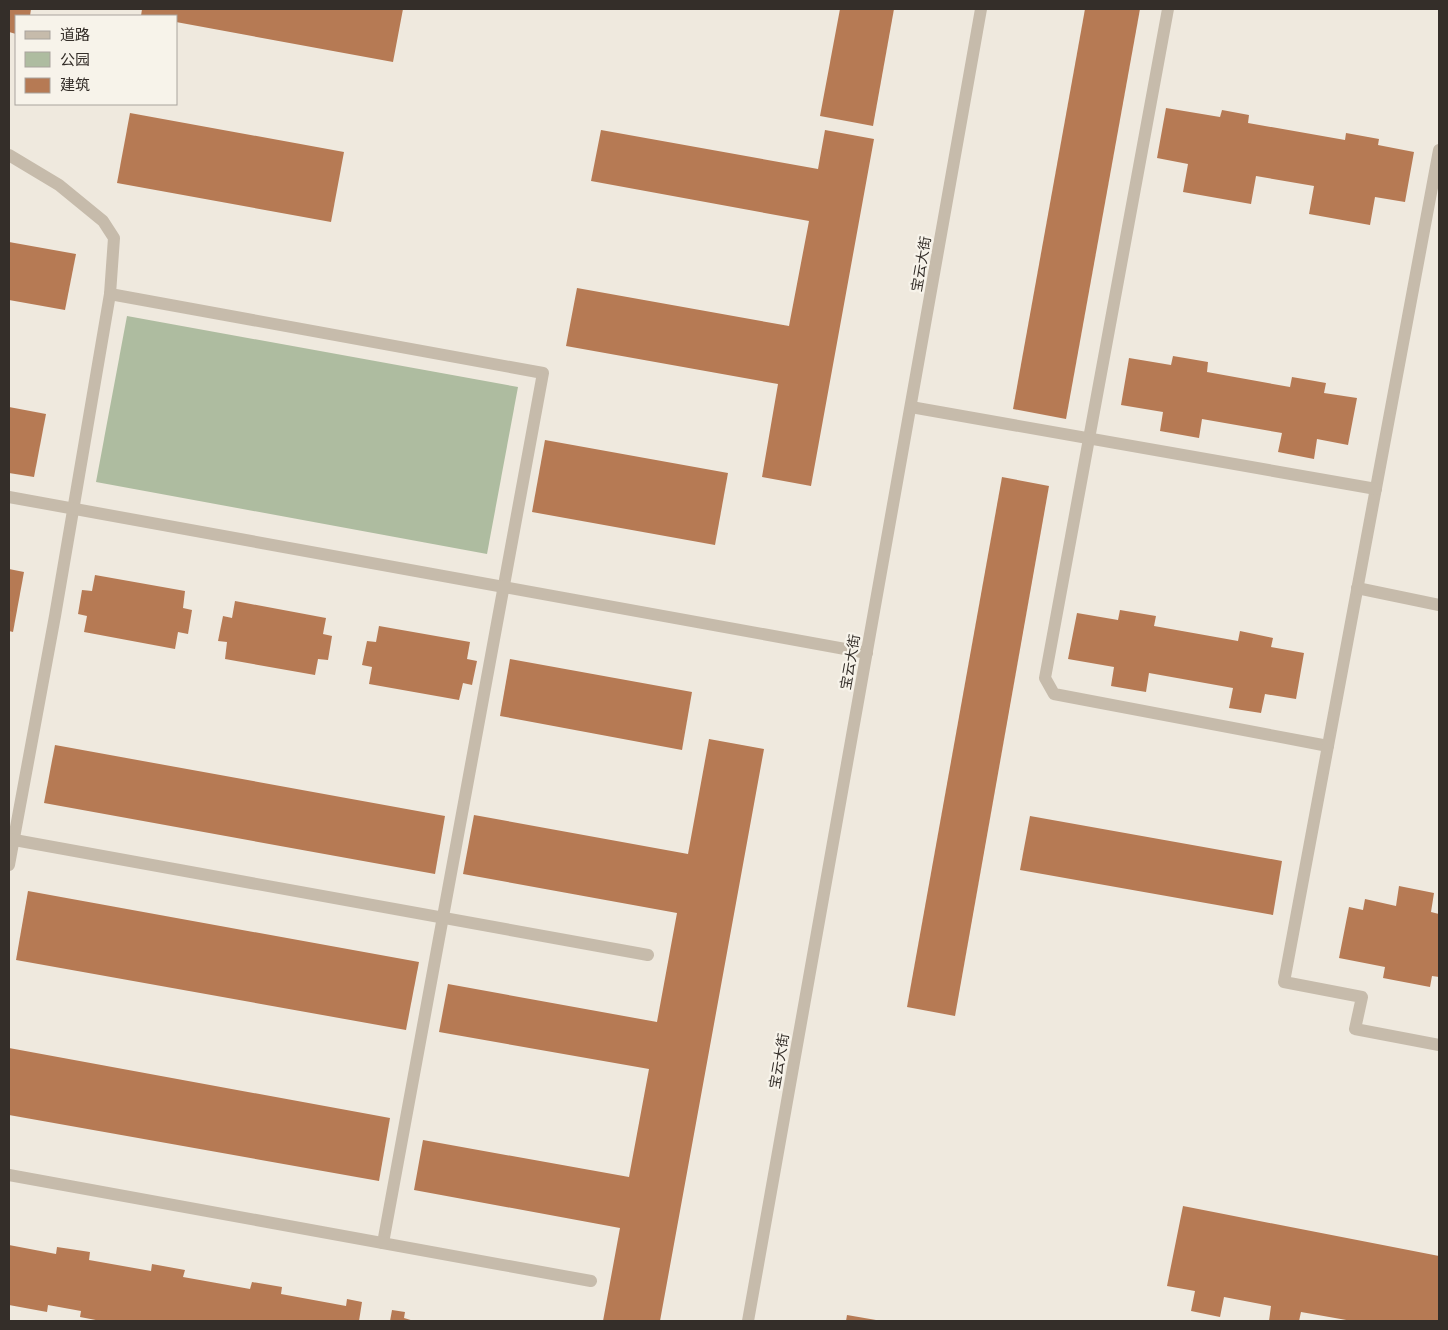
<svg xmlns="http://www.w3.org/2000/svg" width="1448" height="1330" viewBox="0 0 1448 1330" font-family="'Work Sans','Noto Sans SC',sans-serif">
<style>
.green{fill:#aebca0}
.building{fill:#b67a54}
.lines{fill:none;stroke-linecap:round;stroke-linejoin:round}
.minor{stroke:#c6bbab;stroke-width:12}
.labels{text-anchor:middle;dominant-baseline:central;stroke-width:4.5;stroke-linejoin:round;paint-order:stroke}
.street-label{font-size:14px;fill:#342e29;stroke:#f7f3ea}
</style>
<rect width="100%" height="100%" fill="#efe9de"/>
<!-- green -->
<path class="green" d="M127,316L518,387L487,554L96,482Z"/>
<!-- building -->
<g class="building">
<path d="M9,9H31L30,16H16V34L9,32Z"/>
<path d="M142,9H403L393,62L176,22V16H141Z"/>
<path d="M840,9H894L873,126L820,116Z"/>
<path d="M1085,9H1140L1066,419L1013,409Z"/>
<path d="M1166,108L1220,117L1222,110L1249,115L1248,123L1345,140L1346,133L1379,139L1378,145L1414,152L1405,202L1375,197L1370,225L1309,214L1314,186L1256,176L1251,204L1183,192L1188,164L1157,158Z"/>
<path d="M130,113L344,152L331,222L117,183Z"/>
<path d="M601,130L818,169L825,130L874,139L811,486L762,477L778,384L566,346L577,288L789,326L809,221L591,181Z"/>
<path d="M9,242L76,254L65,310L9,300Z"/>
<path d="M1173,356L1208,362L1207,372L1290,387L1292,377L1326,383L1324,393L1357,398L1348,445L1317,439L1314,459L1278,452L1282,433L1202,419L1199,438L1160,431L1163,412L1121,405L1129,358L1171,365Z"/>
<path d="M9,407L46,414L34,477L9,473Z"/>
<path d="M545,440L728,473L715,545L532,512Z"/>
<path d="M1002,477L1049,486L955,1016L907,1007Z"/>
<path d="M9,569L24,572L13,632L9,631Z"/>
<path d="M95,575L185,591L183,608L192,610L188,634L178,632L175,649L84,632L87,616L78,614L82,590L92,591Z"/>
<path d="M235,601L326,618L323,634L332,636L328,660L318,659L315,675L225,659L227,642L218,641L223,616L232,618Z"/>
<path d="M1120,610L1156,616L1154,626L1238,641L1240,631L1273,638L1271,647L1304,653L1296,699L1265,694L1261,713L1229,708L1233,688L1149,673L1146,692L1111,686L1114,667L1068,659L1077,613L1118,620Z"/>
<path d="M379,626L470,642L467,659L477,661L472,685L463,683L459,700L369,684L372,667L362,665L367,641L376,642Z"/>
<path d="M510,659L692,692L682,750L500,716Z"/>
<path d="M709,739L764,749L660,1321H603L620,1228L414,1190L423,1140L629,1177L649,1069L439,1032L448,984L657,1022L677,913L463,874L474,815L688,854Z"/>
<path d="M55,745L445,816L435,874L44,803Z"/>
<path d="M1030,816L1282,861L1273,915L1020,870Z"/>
<path d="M1399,886L1434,893L1431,912L1439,914V977L1432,976L1430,987L1383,978L1385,967L1339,958L1349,907L1363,910L1365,899L1396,906Z"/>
<path d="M28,891L419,962L406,1030L16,960Z"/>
<path d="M9,1048L390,1118L379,1181L9,1115Z"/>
<path d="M1183,1206L1439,1256V1321H1352L1301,1312L1299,1321H1269L1271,1306L1224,1297L1220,1317L1191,1311L1195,1291L1167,1286Z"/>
<path d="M9,1245L56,1254L57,1247L90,1252L89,1260L151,1271L152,1264L185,1270L183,1277L250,1289L252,1282L282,1287L281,1294L346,1306L347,1299L362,1302L359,1321H101L80,1317L81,1311L48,1305L47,1312L9,1305Z"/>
<path d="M392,1310L405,1312L404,1318L414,1321H390Z"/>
<path d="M847,1315L876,1320V1321H846Z"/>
</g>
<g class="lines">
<!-- minor -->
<g class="minor">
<path d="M1168,9L1045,678L1054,694L1328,746"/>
<path d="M1439,150L1284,982L1362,997L1355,1029L1439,1045"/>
<path d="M9,155L59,185L103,221L114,238L110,294L55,616L9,865"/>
<path d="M110,294L543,373L383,1243"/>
<path d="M911,407L1376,489"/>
<path d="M9,497L867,653"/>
<path d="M1357,588L1439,605"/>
<path d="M9,839L648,955"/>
<path d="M9,1175L591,1281"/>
<path d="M748,1321L981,9"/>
</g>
</g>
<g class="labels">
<!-- street labels -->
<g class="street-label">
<text transform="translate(921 264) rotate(-80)">宝云大街</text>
<text transform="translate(850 662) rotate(-80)">宝云大街</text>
<text transform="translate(779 1061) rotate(-80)">宝云大街</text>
</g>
</g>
<!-- border -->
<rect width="1448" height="1330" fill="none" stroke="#342e29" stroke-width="20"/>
<!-- legend -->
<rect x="15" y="15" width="162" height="90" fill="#f7f3ea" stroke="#a9a49d"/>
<rect x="25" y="31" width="25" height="8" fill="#c6bbab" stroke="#a9a49d"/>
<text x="60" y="40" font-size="15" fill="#342e29">道路</text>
<rect x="25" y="52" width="25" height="15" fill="#aebca0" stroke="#a9a49d"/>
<text x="60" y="65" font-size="15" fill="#342e29">公园</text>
<rect x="25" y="78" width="25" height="15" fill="#b67a54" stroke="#a9a49d"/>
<text x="60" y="90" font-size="15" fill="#342e29">建筑</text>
</svg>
